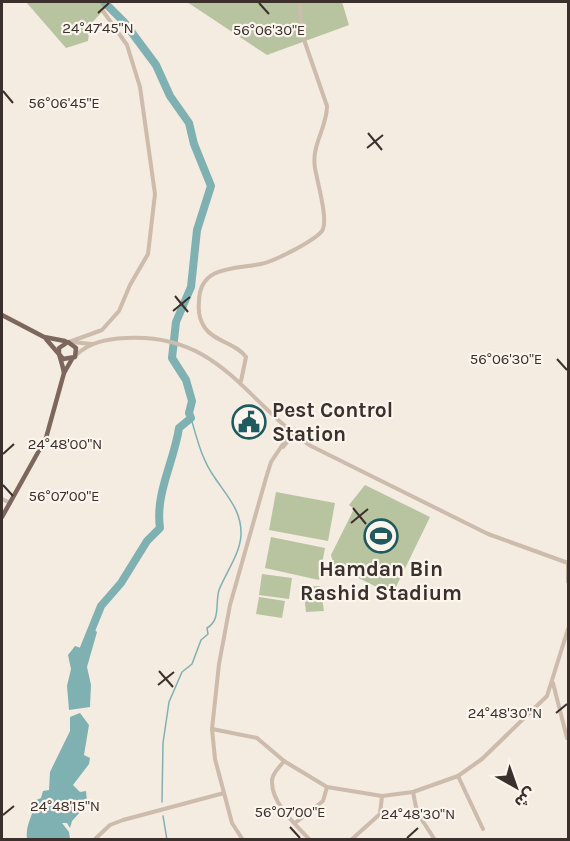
<svg xmlns="http://www.w3.org/2000/svg" width="570" height="841" viewBox="0 0 570 841" font-family="Karla,'Noto Sans Arabic',sans-serif">
<style>
.green{fill:#b8c4a0}
.water{fill:#7fb0b2}
.lines{fill:none;stroke-linecap:round;stroke-linejoin:round}
.stream{stroke:#7fb0b2;stroke-width:1.5}
.river{stroke:#7fb0b2;stroke-width:8}
.minor{stroke:#cdbbac;stroke-width:4}
.major{stroke:#7d675c;stroke-width:4.5}
.ticks{fill:none;stroke:#3b302b;stroke-width:2}
.labels{text-anchor:middle;dominant-baseline:central;stroke-width:4.5;stroke-linejoin:round;paint-order:stroke}
.poi-label{font-size:21px;font-weight:bold;fill:#3b302b;stroke:#fbf5ee;text-anchor:start}
.ticks-label{font-size:15px;text-anchor:middle;fill:#3b302b;stroke:#fbf5ee;stroke-width:4.5;stroke-linejoin:round;paint-order:stroke}
</style>
<rect width="100%" height="100%" fill="#f4ebe1"/>
<!-- green -->
<g class="green">
<path d="M26,2H111L90,25L88,41L66,48Z"/>
<path d="M187,2H342L349,25L267,55Z"/>
<path d="M365,485L430,517L394,591L387,592L334,566L331,555L354,509L349,505Z"/>
<path d="M276,492L335,503L328,541L269,530Z"/>
<path d="M271,537L325,548L319,580L265,568Z"/>
<path d="M262,574L292,578L289,599L259,595Z"/>
<path d="M320,586L324,611L306,612L303,587Z"/>
<path d="M259,597L285,601L282,618L256,614Z"/>
</g>
<!-- water -->
<g class="water">
<path d="M92,628L97,632L87,667L91,685L90,707L69,710L67,686L71,669L68,655L75,646L81,648L87,645Z"/>
<path d="M80,713L89,725L84,755L90,758L89,764L73,785L80,792L86,791L87,801L81,805V811L72,821L70,828L67,823H62L69,832L70,839H27C25,823 34,817 34,801L41,798L43,791L49,790L50,772L70,731V717Z"/>
</g>
<g class="lines">
<!-- stream -->
<g class="stream">
<path d="M162,802L163,743L169,702L182,672L192,664L201,640L208,634L207,628C221,620 215,603 219,590C226,572 240,554 241,535C242,511 227,496 215,478C202,460 197,439 191,418"/>
<path d="M163,816L167,840"/>
</g>
<!-- river -->
<path class="river" d="M82,653L101,606L121,583L147,541L160,528C155,493 174,462 179,428L191,418L189,413L192,401L186,380L172,358L176,322L191,287L197,230L211,186L194,144L189,123L170,96L156,65L124,22L104,2"/>
<!-- minor -->
<g class="minor">
<path d="M69,342L102,330L119,311L130,285L148,254L155,194L140,87L127,45L103,11"/>
<path d="M71,342L92,344"/>
<path d="M75,356C89,342 107,339 126,338C220,333 244,401 311,446L488,534L568,563"/>
<path d="M241,381L246,357C236,343 215,342 205,328C200,321 198,311 199,302C199,265 236,269 261,264C275,261 314,241 322,231C329,221 317,181 315,168C311,145 327,128 327,106L301,31L300,2"/>
<path d="M283,447L294,434"/>
<path d="M2,499L10,503"/>
<path d="M568,562V582"/>
<path d="M553,683L567,738"/>
<path d="M212,729L257,738L284,761L327,787L382,796L413,792L458,776L482,759L547,696L568,629"/>
<path d="M284,761C280,767 272,773 272,781C271,803 296,825 310,840"/>
<path d="M458,776L483,829"/>
<path d="M413,792L417,812L435,840"/>
<path d="M295,823L323,801L327,787"/>
<path d="M94,840L110,825L123,820L224,793"/>
<path d="M243,840L232,823L215,759L212,729L219,664L230,605L266,478L271,462L291,432"/>
<path d="M351,840L380,814L382,796"/>
</g>
<!-- major -->
<g class="major">
<path d="M2,315L44,337L65,341"/>
<path d="M46,339L58,353"/>
<path d="M59,354L63,359L75,357L76,348L68,342L59,348V354C61,361 63,367 64,373"/>
<path d="M2,517L46,438L64,373L72,359"/>
</g>
</g>
<!-- ticks -->
<path class="ticks" d="M259,3L269,14M98,13L109,3M3,91L13,103M368,133L382,150M367,148L383,135M175,296L188,312M173,311L190,297M557,359L567,370M3,454L14,444M3,485L13,496M353,508L366,524M351,523L368,509M159,671L173,687M158,685L174,672M556,713L567,704M3,815L14,806M290,827L300,838M407,838L418,828"/>
<!-- icons -->
<defs>
<symbol id="civic-ring" viewBox="-11 -11 22 22"><circle r="9.5" fill="#fbf5ee" stroke="#1f5a5e" stroke-width="1.5"/><path d="M-.6-6.5H3V-4.5H.6V-3L4-1V1h2V6H-6V1h2V-1L-.6-3ZM-1.2 2.5V6h2.4V2.5Z" fill="#1f5a5e"/></symbol>
<symbol id="stadium-ring" viewBox="-11 -11 22 22"><circle r="9.5" fill="#fbf5ee" stroke="#1f5a5e" stroke-width="1.5"/><path d="M0-5a6.5 5 0 1 0 0 10a6.5 5 0 1 0 0-10ZM-3.5-1.8h7v3.6h-7Z" fill="#1f5a5e"/></symbol>
</defs>
<g fill-rule="evenodd">
<use href="#civic-ring" x="230" y="403" width="38" height="38"/>
<use href="#stadium-ring" x="362" y="517" width="38" height="38"/>
</g>
<g class="labels">
<!-- poi labels -->
<g class="poi-label">
<text x="272" y="410">Pest Control<tspan x="272" dy="24">Station</tspan></text>
<text x="381" y="569" text-anchor="middle">Hamdan Bin<tspan x="381" dy="24">Rashid Stadium</tspan></text>
</g>
</g>
<g class="ticks-label">
<text x="98" y="33">24°47'45"N</text>
<text x="269" y="35">56°06'30"E</text>
<text x="64" y="108">56°06'45"E</text>
<text x="506" y="364">56°06'30"E</text>
<text x="65" y="449">24°48'00"N</text>
<text x="64" y="501">56°07'00"E</text>
<text x="505" y="718">24°48'30"N</text>
<text x="65" y="811">24°48'15"N</text>
<text x="290" y="817">56°07'00"E</text>
<text x="418" y="819">24°48'30"N</text>
</g>
<!-- border -->
<rect width="570" height="841" fill="none" stroke="#3b302b" stroke-width="6"/>
<!-- north arrow -->
<g transform="translate(516 787) rotate(140)" stroke="#fbf5ee" stroke-width="4.5" paint-order="stroke">
<path d="M0-4.5L10 22L0 15L-10 22Z" fill="#3b302b"/>
<text y="-9" font-size="16" font-weight="bold" text-anchor="middle" fill="#3b302b">ش</text>
</g>
</svg>
